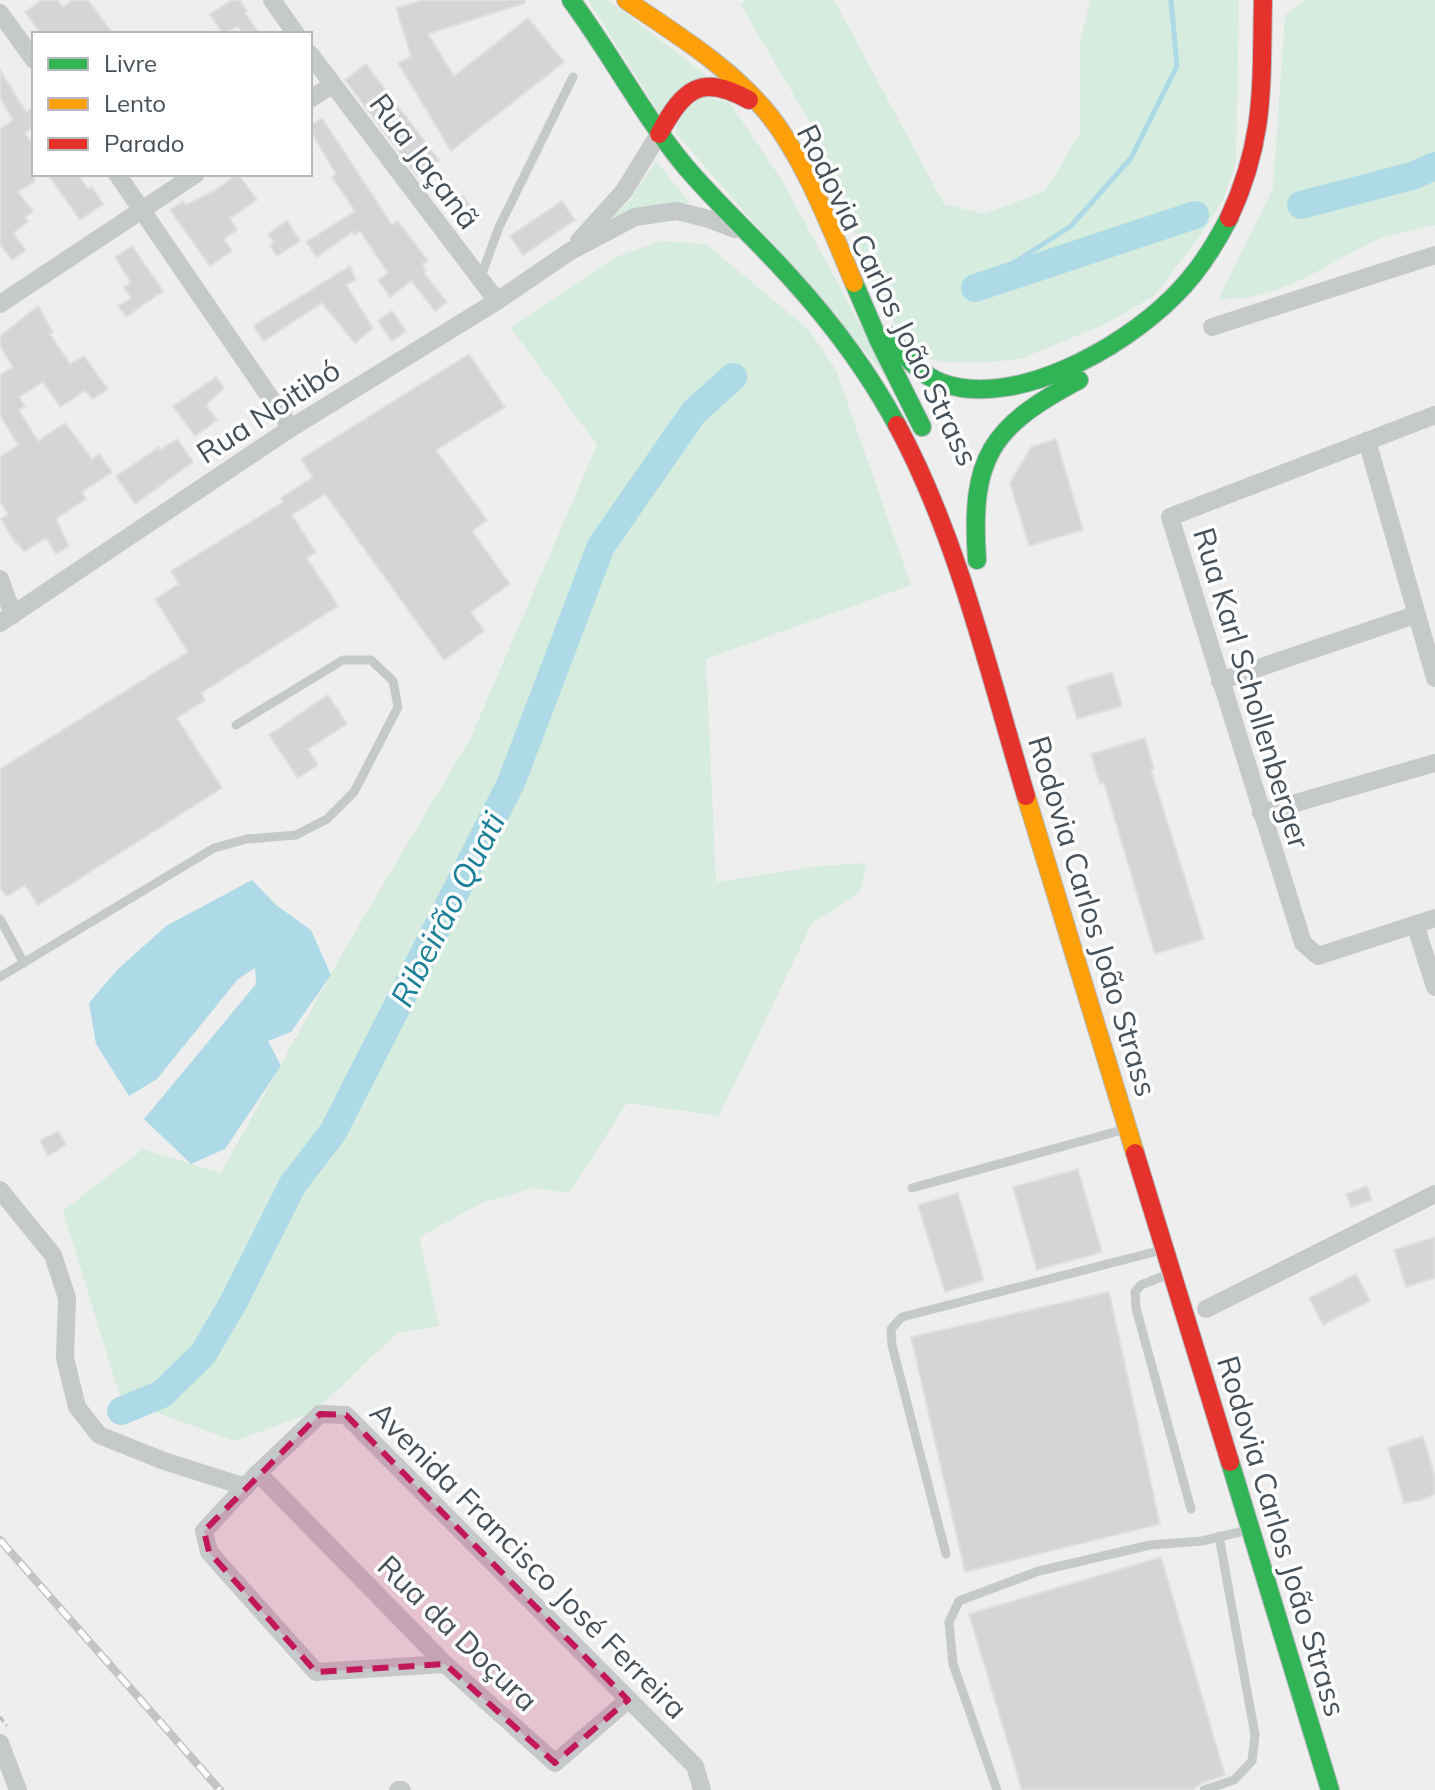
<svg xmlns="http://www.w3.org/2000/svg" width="1435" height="1790" viewBox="0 0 1435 1790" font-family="Mulish,sans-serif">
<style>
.green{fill:#d5ecde}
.water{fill:#addae6}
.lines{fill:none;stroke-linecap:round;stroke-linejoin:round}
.stream{stroke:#addae6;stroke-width:5}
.river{stroke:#addae6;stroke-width:28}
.building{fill:#d5d5d7;stroke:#e0e0e1;stroke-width:2}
.fast-casing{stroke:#b4b8bc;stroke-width:20}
.slow-casing{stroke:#b4b8bc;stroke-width:20}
.jam-casing{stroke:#b4b8bc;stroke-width:20}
.path{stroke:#b6c0bd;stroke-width:3;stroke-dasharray:6 4;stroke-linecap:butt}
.lane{stroke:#c6c9ca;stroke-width:9}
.street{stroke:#c6c9ca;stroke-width:18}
.fast{stroke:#30b455;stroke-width:18}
.slow{stroke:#ff9f0a;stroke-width:18}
.jam{stroke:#e5322d;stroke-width:18}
.rail-casing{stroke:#c2c4c5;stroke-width:8}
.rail{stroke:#fff;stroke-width:5;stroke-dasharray:15;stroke-linecap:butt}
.marked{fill:#c2185b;fill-opacity:0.2;stroke:#c2185b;stroke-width:6;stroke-dasharray:16 10;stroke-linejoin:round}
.labels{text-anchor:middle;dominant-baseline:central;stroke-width:7;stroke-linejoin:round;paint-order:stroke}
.street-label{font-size:30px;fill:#475159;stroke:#fff}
.water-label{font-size:32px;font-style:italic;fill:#1a7f99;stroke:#fff}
</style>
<rect width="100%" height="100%" fill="#efeeee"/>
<!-- green -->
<g class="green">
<path d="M588,0H608L706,75L659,113Z"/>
<path d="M747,0H834L944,204L985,214L1045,191L1080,133V42L1090,0H1239L1236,163L1223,200L1200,236L1154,296L1103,325L1020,359L977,363L945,362L921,357L907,344L880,299L811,124L740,4Z"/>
<path d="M1306,0H1435V225C1416,230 1393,233 1374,241C1324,265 1277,303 1218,299L1273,188L1285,15Z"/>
<path d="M702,96L730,103L783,182L891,382L676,133L678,116Z"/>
<path d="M656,161L690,203C654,200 625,218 593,234L627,204Z"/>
<path d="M662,241L706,244L809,330L836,370L911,585L706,659L716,882L820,866L867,863L859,893L812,923L719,1116L627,1103L569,1193L534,1188L484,1202L419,1237L439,1326L397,1333L314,1412L235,1441L121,1400L63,1211L143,1149L221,1173L342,954L471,737L597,445L511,328L615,257Z"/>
</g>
<!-- water -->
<path class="water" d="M252,880L276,905L311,930L331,975L291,1032L268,1041L281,1066L225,1149L191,1164L144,1119L256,984L255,968L238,979L157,1079L129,1096L96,1044L89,1003L117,970L166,926Z"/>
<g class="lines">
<!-- stream -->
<path class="stream" d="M975,288L1071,226L1131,158L1177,66L1171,0"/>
<!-- river -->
<g class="river">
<path d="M1301,205L1412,176L1435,166"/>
<path d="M975,288L1195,215"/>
<path d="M121,1411L162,1394L203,1354L233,1303L293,1184L333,1132L511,783L601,546L694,412L733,377"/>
</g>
</g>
<!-- building -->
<g class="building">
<path d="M42,0H57L63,7L73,0H88L113,34H41L25,12Z"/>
<path d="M232,0H240L247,11L245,13L260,34H243L238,26L223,34L210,14Z"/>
<path d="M424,0H525V3L428,34L454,76L528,18L564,62L451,151L398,63L411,56L396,8Z"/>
<path d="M366,64L439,160L418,177L345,80Z"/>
<path d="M0,70L26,112L34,107V127L25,133L34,146V182L18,192L33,211L25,217L28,222L13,233L26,250L12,260L0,244V129L13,120L0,98Z"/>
<path d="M322,118L392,225L398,221L428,261L422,264L426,271L423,272L447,302L435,311L411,281L390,297L378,280L388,273L360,231L354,235L352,232L317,257L306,242L355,211L332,177L336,174L310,130V126Z"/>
<path d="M48,174H78L88,189L92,187L103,204L80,220Z"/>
<path d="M238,174L257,200L230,218L237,230L224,239L232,251L210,266L170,210L183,201L186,205L217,189Z"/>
<path d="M463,196L479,218L468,227L452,204Z"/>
<path d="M562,201L575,220L523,255L510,236Z"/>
<path d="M287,221L300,241L277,256L270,246L274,243L268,234Z"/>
<path d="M132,246L163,291L126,317L118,306L131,298L124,287L131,283L115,257Z"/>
<path d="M350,266L356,280L346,285L373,328L355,343L322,303L264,341L254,327L256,324Z"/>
<path d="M38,306L53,332L50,334L70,364L84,356L108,389L93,399L85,391L60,407L43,382L19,397L25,406L19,410L38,441L65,423L92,459L99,454L112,472L82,492L86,499L56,519L69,546L56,554L46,538L24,552L18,543L16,544L1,519L8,514L0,501V457L18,445L0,415V375L13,367L0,346V336Z"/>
<path d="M392,311L406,331L392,341L378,321Z"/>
<path d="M469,354L505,407L436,450L487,520L472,531L510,584L471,612L484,631L444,660L325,494L292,515L316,552L307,558L338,606L201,693L205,700L177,718L222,788L38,905L25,885L8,896L5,895L0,888V769L188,652L155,599L179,584L171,571L283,502L281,498L313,477L301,459Z"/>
<path d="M216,377L224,388L206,405L217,420L195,436L173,406Z"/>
<path d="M177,439L193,462L135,504L116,476L159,447L160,450Z"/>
<path d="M1056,439L1083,530L1029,546L1010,483L1031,447Z"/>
<path d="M1112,672L1122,706L1077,719L1067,686Z"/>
<path d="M328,695L347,724L308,749L318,765L298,778L269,735Z"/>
<path d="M1145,738L1154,769L1151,770L1204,939L1155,954L1104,783L1100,784L1091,754Z"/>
<path d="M58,1131L66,1145L48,1156L40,1141Z"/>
<path d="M1078,1169L1102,1252L1037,1270L1013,1187Z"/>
<path d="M1367,1186L1372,1200L1351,1207L1346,1194Z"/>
<path d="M958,1193L984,1280L945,1292L918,1205Z"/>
<path d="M1435,1237V1278L1406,1287L1394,1250Z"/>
<path d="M1356,1274L1370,1301L1323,1325L1309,1298Z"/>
<path d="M1109,1292L1160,1524L965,1572L911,1337Z"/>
<path d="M1423,1436L1435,1478V1494L1422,1500L1404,1503L1388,1448Z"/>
<path d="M1161,1557L1225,1775L1202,1783L1192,1790H1022L969,1614Z"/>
</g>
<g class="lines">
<defs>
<g id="fast">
<path d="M571,0C611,54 642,114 685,166C718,205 756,239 790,277C831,322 868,371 897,425"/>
<path d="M854,283L879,341L922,427"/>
<path d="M888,335C902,353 920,375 942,383C1015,409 1122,348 1173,297C1197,274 1214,247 1229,218"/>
<path d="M977,560C970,458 990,427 1079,380"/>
<path d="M1230,1462L1330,1790"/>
</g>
<g id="slow">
<path d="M626,0C674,33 726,64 765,110C803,155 831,228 854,283"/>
<path d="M1026,796L1135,1153"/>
</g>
<g id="jam">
<path d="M659,134C684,89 700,73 749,100"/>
<path d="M1229,218C1266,138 1261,85 1263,0"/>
<path d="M897,425C958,538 989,673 1026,796"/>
<path d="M1135,1153L1230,1462"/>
</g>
</defs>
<!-- fast casing -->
<use href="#fast" class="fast-casing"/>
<!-- slow casing -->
<use href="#slow" class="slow-casing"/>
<!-- jam casing -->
<use href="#jam" class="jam-casing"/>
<!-- path -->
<path class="path" d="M0,1717L7,1726"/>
<!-- lane -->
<g class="lane">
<path d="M480,279L499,227L573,77"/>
<path d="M0,919L24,963"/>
<path d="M0,977L214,848L247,839L296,835L327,819L354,792L398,707L393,681L371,660H343L236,725"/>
<path d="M912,1188L1122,1130"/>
<path d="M1166,1275L1141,1285L1135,1292L1136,1308L1191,1509"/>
<path d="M946,1554L892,1345L891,1329L902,1317L1158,1251"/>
<path d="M997,1790L953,1664L949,1622L959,1601L1039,1571L1150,1545L1202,1541L1244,1531"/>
<path d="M1204,1790L1234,1780L1252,1761L1255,1735L1219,1536"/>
</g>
<!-- street -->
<g class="street">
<path d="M272,0L296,34"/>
<path d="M0,13L34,60"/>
<path d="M310,54L497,301"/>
<path d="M310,99L332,85"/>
<path d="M117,174L291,428"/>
<path d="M579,241L624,191L659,134"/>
<path d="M0,304L196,174"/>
<path d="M1212,327L1435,255"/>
<path d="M1435,415L1170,517L1303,943L1318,956L1435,918"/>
<path d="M1367,441L1435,678"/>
<path d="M0,579L13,615"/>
<path d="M0,623L291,428L497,301L569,252L635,217L677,211L709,219L735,229"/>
<path d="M1220,681L1415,615"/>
<path d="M1261,813L1435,763"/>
<path d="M1415,924L1435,987"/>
<path d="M0,1190L53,1255L67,1298L65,1358L77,1407L99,1435L164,1461L246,1487"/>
<path d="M1206,1309L1435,1194"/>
<path d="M258,1473L445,1664L555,1763L628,1700"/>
<path d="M445,1664L316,1672L209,1552L204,1531L258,1473L320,1414L346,1415L695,1766L702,1790"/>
<path d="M0,1743L18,1790"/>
<path d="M398,1790H402"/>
</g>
<!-- fast -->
<use href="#fast" class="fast"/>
<!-- slow -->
<use href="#slow" class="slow"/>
<!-- jam -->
<use href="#jam" class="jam"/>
<defs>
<path id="rail" d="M0,1540L220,1790"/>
</defs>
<!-- rail casing -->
<use href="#rail" class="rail-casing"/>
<!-- rail -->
<use href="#rail" class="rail"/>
</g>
<!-- marked area -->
<path class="marked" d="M320,1414L346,1415L628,1700L555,1763L445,1664L316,1672L209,1552L204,1531Z"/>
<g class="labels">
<!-- street labels -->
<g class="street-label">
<text transform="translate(425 161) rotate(53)">Rua Jaçanã</text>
<text transform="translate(888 295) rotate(64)">Rodovia Carlos João Strass</text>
<text transform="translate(268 411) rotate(-33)">Rua Noitibó</text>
<text transform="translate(1252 688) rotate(73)">Rua Karl Schollenberger</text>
<text transform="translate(1093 916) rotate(73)">Rodovia Carlos João Strass</text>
<text transform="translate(1282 1536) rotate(73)">Rodovia Carlos João Strass</text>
<text transform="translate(529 1560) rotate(45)">Avenida Francisco José Ferreira</text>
<text transform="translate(458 1633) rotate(44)">Rua da Doçura</text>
</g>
<!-- water labels -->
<g class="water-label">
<text transform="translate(447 909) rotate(-63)">Ribeirão Quati</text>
</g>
</g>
<!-- legend -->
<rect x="32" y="32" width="280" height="144" fill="#ffffff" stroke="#b5b9bd" stroke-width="2"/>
<rect x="48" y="58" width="40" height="12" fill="#30b455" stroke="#b5b9bd" stroke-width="2"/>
<text x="104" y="72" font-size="24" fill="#475159">Livre</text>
<rect x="48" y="98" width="40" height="12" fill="#ff9f0a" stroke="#b5b9bd" stroke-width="2"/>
<text x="104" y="112" font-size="24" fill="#475159">Lento</text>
<rect x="48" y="138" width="40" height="12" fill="#e5322d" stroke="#b5b9bd" stroke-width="2"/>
<text x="104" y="152" font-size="24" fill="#475159">Parado</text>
</svg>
